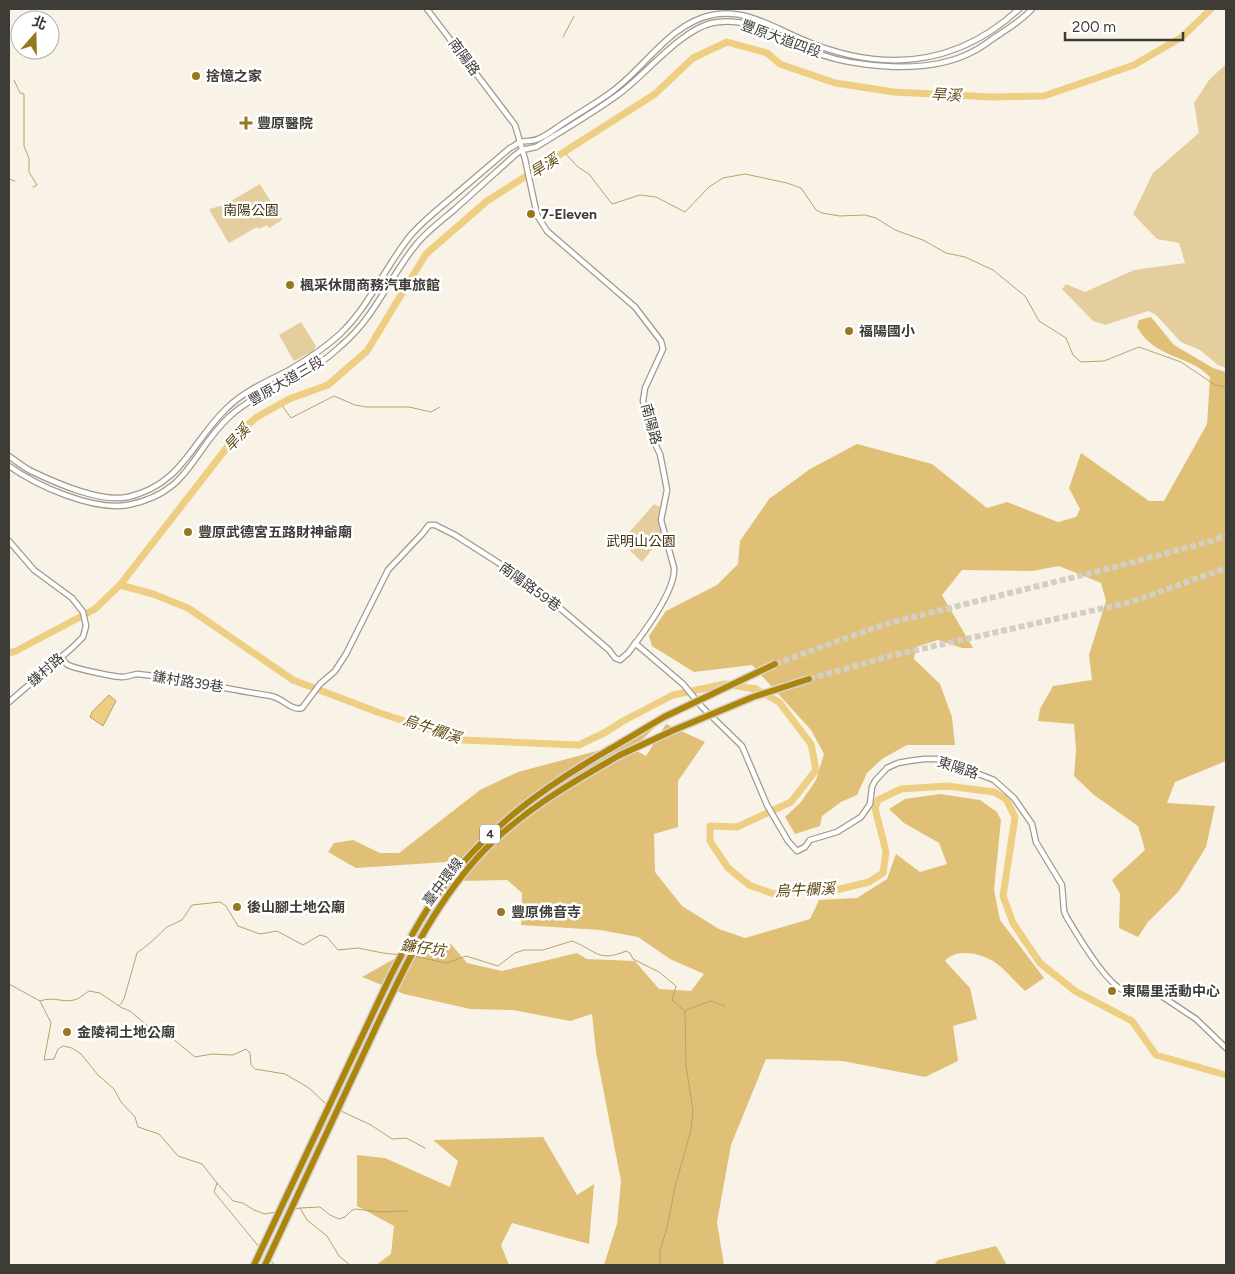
<svg xmlns="http://www.w3.org/2000/svg" width="1235" height="1274" viewBox="0 0 1235 1274" font-family="Figtree,'Noto Sans TC',sans-serif">
<style>
.green{fill:#e4ce9d}
.forest{fill:#dfc076}
.water{fill:#edce83;stroke:#b8a26c}
.lines{fill:none;stroke-linecap:round;stroke-linejoin:round}
.stream{stroke:#b8a26c;stroke-width:1}
.river{stroke:#edce83;stroke-width:7}
.highway-tunnel{stroke:#d4cec4;stroke-width:6;stroke-dasharray:6 3;stroke-linecap:butt}
.minor-casing{stroke:#9f9a8e;stroke-width:7}
.highway-casing{stroke:#d5d4d3;stroke-width:9}
.minor{stroke:#fff;stroke-width:4.5}
.highway{stroke:#ac850a;stroke-width:6}
.highway-bridge-casing{stroke:#d5d4d3;stroke-width:9;stroke-linecap:butt}
.highway-bridge{stroke:#ac850a;stroke-width:6}
.poi-dot{fill:#977720;stroke:#fff;stroke-width:2}
.labels{text-anchor:middle;dominant-baseline:central;stroke-width:5;stroke-linejoin:round;paint-order:stroke}
.shield{fill:#fff;stroke:#787673;stroke-width:1}
.shield-label{font-size:12px;font-weight:bold;fill:#3e3c37}
.street-label{font-size:14px;fill:#3e3c37;stroke:#fff}
.poi-label{font-size:14px;font-weight:bold;fill:#3e3c37;stroke:#fff;text-anchor:start}
.park-label{font-size:14px;fill:#413413;stroke:#fff}
.water-label{font-size:15px;font-style:italic;fill:#604b11;stroke:#fff}
</style>
<rect width="100%" height="100%" fill="#f9f3e7"/>
<!-- green -->
<g class="green">
<path d="M1226,64V368L1218,365L1200,350L1181,342L1156,315L1148,311L1105,325L1093,321L1062,289L1066,284L1085,292L1134,270L1185,263L1179,243L1157,239L1133,214L1153,173L1199,133L1194,103L1209,80Z"/>
<path d="M260,184L282,220L269,228L267,225L259,229L257,227L229,243L228,242L210,211V209L226,204Z"/>
<path d="M301,322L316,346L313,351L294,361L279,335Z"/>
<path d="M654,504L660,507L658,517L662,537L642,562L621,542Z"/>
</g>
<!-- forest -->
<g class="forest">
<path d="M1151,317L1174,345L1213,368L1226,372V761L1175,782L1167,803L1215,806L1206,847L1179,891L1148,922L1138,937L1119,928L1120,894L1112,880L1145,850L1138,826L1094,795L1074,776L1076,750L1074,724L1038,721L1040,709L1053,686L1092,680L1089,655L1106,601L1101,583L1059,566L1032,571L962,570L942,595L973,648H962L938,640L916,647L914,659L940,684L952,717L955,745H907L882,759L867,773L857,795L841,802L822,816L820,826L795,834L785,817L801,802L816,780L824,754L811,730L752,665L694,672L652,646L649,636L666,611L717,585L738,564L740,541L769,499L810,469L857,444L932,464L987,508L1007,502L1058,522L1076,517L1080,509L1069,488L1081,453L1149,501H1164L1207,424L1210,377C1188,354 1155,359 1137,327L1139,320Z"/>
<path d="M644,724L654,728L633,749L646,756L666,724L705,742L678,781V827L654,834L655,872L682,906L719,929L745,938L810,919L819,900L857,898L887,879L896,854L920,872L947,864L939,843L904,823L889,809L905,799L940,794L980,800L997,812L1001,820L994,890L1000,920L1044,978L1025,991C1015,982 1006,970 996,963C983,954 957,947 945,961L970,988L977,1019L953,1026L958,1061L925,1077L843,1061L766,1059L731,1145L717,1222L724,1265H604L617,1224L621,1181L596,1052L592,1014L570,1021L513,1010L470,1009L404,994L362,977L419,945L451,944L467,963L502,971L577,953L587,959L635,961L659,989L691,991L704,974L670,959L638,937L600,930L521,925L522,893L507,880L460,881L462,861L356,868L328,852L334,843L353,840L380,853H399L480,790L518,772L608,748Z"/>
<path d="M543,1137L577,1195L594,1184L589,1244L512,1223L501,1245L509,1265H376L391,1254L394,1226L357,1206V1155L385,1158L450,1187L458,1161L433,1140Z"/>
<path d="M996,1246L1007,1265H934L938,1260Z"/>
</g>
<!-- water -->
<path class="water" d="M109,695L116,701L103,726L90,717L92,712Z"/>
<g class="lines">
<!-- stream -->
<g class="stream">
<path d="M563,37L574,16"/>
<path d="M14,80L20,93L24,94V146L29,158V172L37,185L33,187"/>
<path d="M564,152L578,167L589,174L612,204L640,195L656,197L685,212L709,187L723,178L745,174L787,183L801,188L816,210L822,213L840,216L865,215L876,218L895,230L923,240L946,253L965,257L993,270L1025,296L1039,321L1066,338L1073,355L1081,362L1104,361L1139,347L1181,362L1215,385L1226,387"/>
<path d="M9,179L15,181"/>
<path d="M281,404L291,418L334,396L355,405L366,407H409L431,412L440,407"/>
<path d="M413,956L447,963L466,956L498,966L515,953L524,950H543L572,941C596,950 598,963 626,951L630,953L633,959L659,972L676,986L672,1000L685,1011"/>
<path d="M9,984L40,1001C54,996 62,1003 74,1000C79,999 84,994 89,991L100,993L119,1006L124,999L137,953L150,943L167,927L182,920L192,905L220,902L226,906L238,926L260,934L277,931L303,945L320,935L327,937L338,950L358,948L383,953L400,955"/>
<path d="M40,1001L51,1023L44,1060L54,1059L58,1049L63,1046L72,1048L81,1054L98,1075L114,1089L121,1102L135,1117L138,1127L159,1134L178,1156L202,1164L217,1183L214,1192L260,1248"/>
<path d="M120,1007L130,1011L150,1028L172,1038L195,1057L212,1054L233,1055L246,1049L250,1053L251,1065L255,1069L285,1074L309,1088L326,1104"/>
<path d="M686,1010L711,1001L725,1006"/>
<path d="M341,1111L371,1125L392,1139L406,1138L425,1148"/>
<path d="M217,1183L233,1201L243,1203L254,1210L265,1214L276,1212"/>
<path d="M300,1208L320,1207L330,1215L339,1219L345,1217L351,1211L355,1209L381,1212L407,1211"/>
<path d="M295,1209L300,1208L307,1220L327,1236L339,1256L350,1265"/>
<path d="M270,1260L275,1265"/>
<path d="M660,1265V1251L667,1228L675,1187L691,1130L693,1111L686,1066L685,1011"/>
</g>
<!-- river -->
<g class="river">
<path d="M120,585L153,594L188,608L293,680L380,713L462,740L579,745L606,732L623,721L673,695L725,684L756,689L779,702L811,744L816,770L791,802L737,827L710,826V841L728,868L749,885L774,894L806,888L840,889L869,882L883,873L886,852L875,808L878,800L901,789L947,786L994,792L1006,799L1015,817L1003,896L1013,923L1040,963L1075,991L1132,1021L1156,1055L1226,1075"/>
<path d="M9,653L16,651L95,609L120,585L239,432L257,417L289,399L328,385L367,351L426,254L487,201L655,94L693,58L727,42L767,53L780,64L835,83L894,92L992,97L1044,96L1134,65L1182,37L1211,9"/>
</g>
<!-- highway-tunnel -->
<g class="highway-tunnel">
<path d="M775,664L885,624L1115,567L1212,541L1226,535"/>
<path d="M809,679L890,656L1131,602L1226,568"/>
</g>
<defs>
<g id="minor">
<path d="M9,456C16,461 23,467 31,471C56,483 100,503 128,497C183,484 191,442 227,408C245,390 269,381 291,369C308,359 326,347 340,334C370,305 385,267 410,236C422,222 436,211 449,200C469,183 490,165 510,148C513,147 516,144 520,142C525,140 532,142 538,139C548,135 557,127 567,121C582,111 600,101 614,90C646,66 671,23 712,15C744,8 773,27 801,39C880,73 955,68 1019,9"/>
<path d="M9,466C37,486 93,511 128,505C190,493 191,452 230,416C256,393 289,382 318,364C327,359 336,350 344,343C375,316 390,277 415,246C426,232 441,221 454,210C474,192 495,173 515,155L522,150L536,147C564,130 593,113 619,94C645,75 681,30 712,23C747,15 781,38 812,51C828,58 846,62 863,64C900,69 941,69 974,51C982,47 989,41 997,36C1009,28 1022,20 1032,9"/>
<path d="M9,541L34,570L72,598L83,612L86,626L83,637L73,647L9,702"/>
<path d="M635,643L683,684L702,707L742,746L767,805L788,841L797,851L805,847L810,840L837,832L861,817L870,804L872,787L875,781L887,768L898,763L909,761L924,759H941L994,780L1014,798L1032,824L1036,842L1062,885L1064,911L1066,916C1076,933 1108,988 1126,991C1137,993 1145,989 1157,993L1196,1019L1226,1048"/>
<path d="M61,657C63,660 65,663 68,665C77,669 114,677 123,677C128,677 133,674 138,674C183,679 227,689 271,696C283,698 291,711 302,708L320,684L335,671L346,654L388,570L422,534L429,525H435L455,535L533,585L609,650L615,658L620,660L628,653C642,635 676,590 674,568L661,520L667,490L664,474L660,454L653,440L643,401L645,388L663,349L661,341L635,307L547,231L537,215L525,159L515,125L427,9"/>
</g>
<g id="highway">
<path d="M254,1265L390,977C405,948 420,918 439,892C487,828 542,788 610,749"/>
<path d="M265,1265C298,1195 331,1124 364,1053C396,985 426,915 477,858C517,814 569,784 620,755"/>
</g>
</defs>
<!-- minor casing -->
<use href="#minor" class="minor-casing"/>
<!-- highway casing -->
<use href="#highway" class="highway-casing"/>
<!-- minor -->
<use href="#minor" class="minor"/>
<!-- highway -->
<use href="#highway" class="highway"/>
<defs>
<g id="highway-bridge">
<path d="M610,749L664,717L775,664"/>
<path d="M620,755L674,730L753,697L809,679"/>
</g>
</defs>
<!-- highway-bridge casing -->
<use href="#highway-bridge" class="highway-bridge-casing"/>
<!-- highway-bridge -->
<use href="#highway-bridge" class="highway-bridge"/>
</g>
<!-- markers -->
<g class="poi-dot">
<circle cx="196" cy="76" r="5"/>
<path d="M243.5 115.5h5v5h5v5h-5v5h-5v-5h-5v-5h5z"/>
<circle cx="531" cy="214" r="5"/>
<circle cx="290" cy="285" r="5"/>
<circle cx="849" cy="331" r="5"/>
<circle cx="188" cy="532" r="5"/>
<circle cx="237" cy="907" r="5"/>
<circle cx="501" cy="912" r="5"/>
<circle cx="1112" cy="991" r="5"/>
<circle cx="67" cy="1032" r="5"/>
</g>
<g class="labels">
<!-- shield labels -->
<rect class="shield" x="480" y="824.5" width="20" height="19" rx="4"/>
<g class="shield-label">
<text x="490" y="834">4</text>
</g>
<!-- street labels -->
<g class="street-label">
<text transform="translate(781 39) rotate(20)">豐原大道四段</text>
<text transform="translate(464 57) rotate(54)">南陽路</text>
<text transform="translate(286 381) rotate(-30)">豐原大道三段</text>
<text transform="translate(651 424) rotate(75)">南陽路</text>
<text transform="translate(530 587) rotate(36)">南陽路59巷</text>
<text transform="translate(46 670) rotate(-41)">鎌村路</text>
<text transform="translate(188 682) rotate(9)">鎌村路39巷</text>
<text transform="translate(958 768) rotate(18)">東陽路</text>
<text transform="translate(443 882) rotate(-53)">臺中環線</text>
</g>
<!-- poi labels -->
<g class="poi-label">
<text x="206" y="76">捨憶之家</text>
<text x="257" y="123">豐原醫院</text>
<text x="541" y="214">7-Eleven</text>
<text x="300" y="285">楓采休閒商務汽車旅館</text>
<text x="859" y="331">福陽國小</text>
<text x="198" y="532">豐原武德宮五路財神爺廟</text>
<text x="247" y="907">後山腳土地公廟</text>
<text x="511" y="912">豐原佛音寺</text>
<text x="1122" y="991">東陽里活動中心</text>
<text x="77" y="1032">金陵祠土地公廟</text>
</g>
<!-- park labels -->
<g class="park-label">
<text x="251" y="210">南陽公園</text>
<text x="641" y="541">武明山公園</text>
</g>
<!-- water labels -->
<g class="water-label">
<text transform="translate(946 95) rotate(3)">旱溪</text>
<text transform="translate(544 166) rotate(-32)">旱溪</text>
<text transform="translate(237 438) rotate(-48)">旱溪</text>
<text transform="translate(432 729) rotate(19)">烏牛欄溪</text>
<text transform="translate(805 890) rotate(-3)">烏牛欄溪</text>
<text transform="translate(423 948) rotate(8)">鐮仔坑</text>
</g>
</g>
<!-- border -->
<rect width="1235" height="1274" fill="none" stroke="#3e3c37" stroke-width="20"/>
<!-- north arrow -->
<g transform="translate(35 35) rotate(20)"><circle r="24" fill="#ffffff" stroke="#b2b1af"/>
<path d="M0-4L9 19L0 12L-9 19Z" fill="#977720"/>
<text y="-8" font-size="14" font-weight="bold" text-anchor="middle" fill="#3e3c37">北</text>
</g>
<!-- scale -->
<path d="M1065 32v8h118v-8" fill="none" stroke="#3e3c37" stroke-width="2.5"/>
<text x="1072" y="32" font-size="15" fill="#3e3c37" stroke="#ffffff" stroke-width="4" paint-order="stroke">200 m</text>
</svg>
